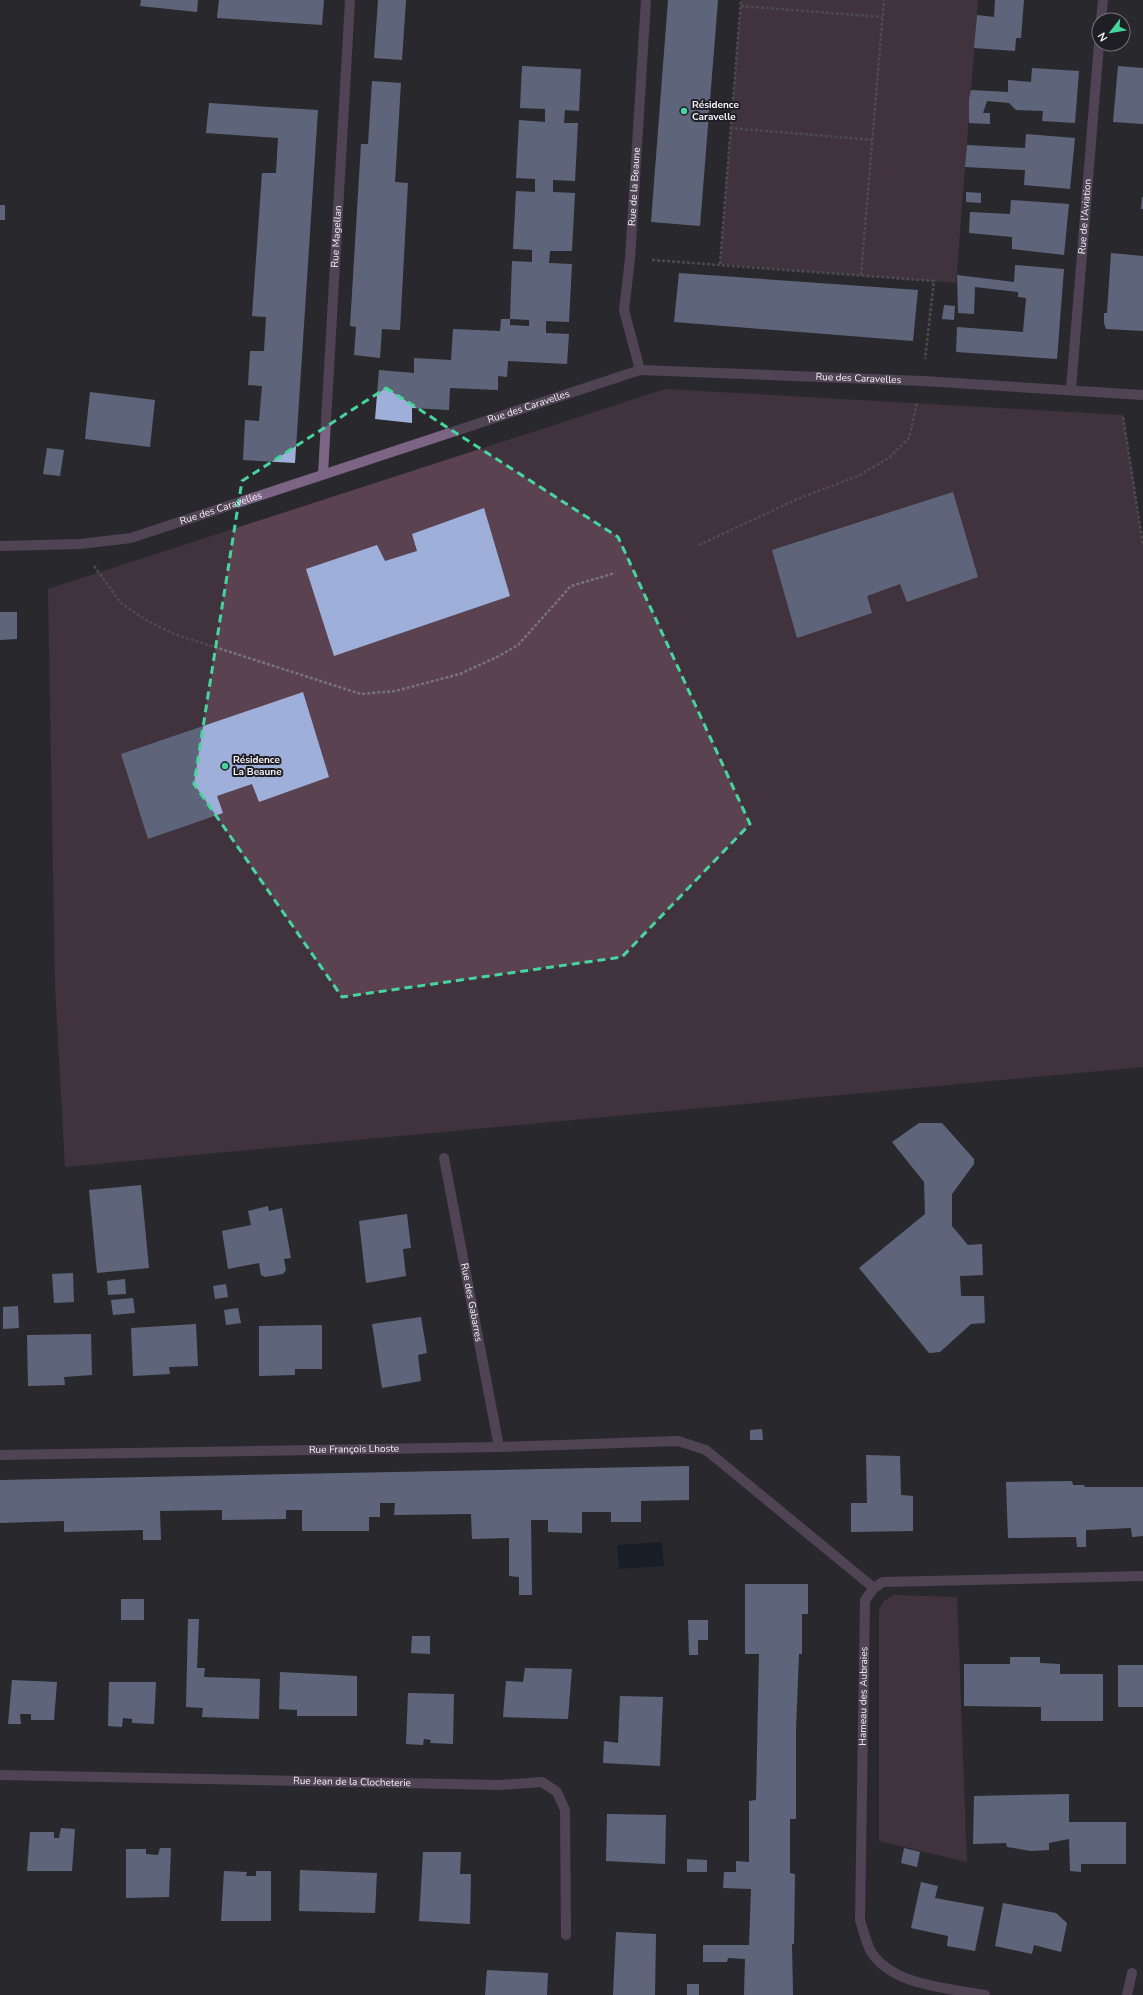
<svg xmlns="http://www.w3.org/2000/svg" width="1143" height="1995" viewBox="0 0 1143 1995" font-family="'Nunito Sans',sans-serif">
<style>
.green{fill:#5b4251}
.water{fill:#01121f}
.building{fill:#9eb0d9}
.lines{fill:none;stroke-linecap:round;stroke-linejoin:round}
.path{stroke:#76757a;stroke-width:2.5;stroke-dasharray:3 2;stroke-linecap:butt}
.street{stroke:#7c6584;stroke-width:10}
.marked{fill:none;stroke:#47d49d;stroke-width:3;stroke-dasharray:8 5;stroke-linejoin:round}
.poi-dot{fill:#47d49d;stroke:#1f1e24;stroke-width:1.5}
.labels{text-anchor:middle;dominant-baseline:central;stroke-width:4;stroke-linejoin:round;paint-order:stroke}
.poi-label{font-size:10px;font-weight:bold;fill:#f5f4f8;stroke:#1f1e24;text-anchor:start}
.street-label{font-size:10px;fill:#f5f4f8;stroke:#1f1e24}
</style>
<rect width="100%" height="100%" fill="#29282d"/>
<!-- green -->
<g class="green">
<path d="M741,0H978L956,283L720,264Z"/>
<path d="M665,389L1123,415L1143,545V1067L65,1167L55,986L48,589Z"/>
<path d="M894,1595L957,1597L967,1862L879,1841V1610L884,1601Z"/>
</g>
<!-- water -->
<path class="water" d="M662,1542L664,1566L619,1569L617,1545Z"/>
<!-- building -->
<g class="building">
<path d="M141,0H198L197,12L140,6Z"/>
<path d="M219,0H324L322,25L217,18Z"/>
<path d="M378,0H406L402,60L374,58Z"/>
<path d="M668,0H718L700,226L651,222Z"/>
<path d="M995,0H1024L1021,38H1016L1015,51L974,48L977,15L994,17Z"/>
<path d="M522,66L581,69L579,111L565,110L564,123H578L575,181L553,180V192L575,193L572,251H550L549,263L572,264L569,322L546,321V333L569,334L567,364L508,361L507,377L498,376V390L450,388L449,410L412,408V423L375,419L379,370L414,373V358L451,360L453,329L500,331L501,319H510V325L529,326V320L510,319L512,261L532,262V250L513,249L516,191L535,192V179L516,178L519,120L545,122V109L520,108Z"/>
<path d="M1118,66L1143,68V124L1113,122Z"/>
<path d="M1032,68L1079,71L1075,123L1042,121L1043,111L1016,110L1009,103L987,101L983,113H990V124L969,123V99L971,90L1008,92V80L1031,82Z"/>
<path d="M372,81L401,83L395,182L408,183L400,330L382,329L380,358L354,355L356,327L350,326L361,144H368Z"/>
<path d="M209,103L318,110L295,463L243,460L245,420L259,421L262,386L248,385L250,351H264L266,317L252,316L262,173H276L278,138L206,133Z"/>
<path d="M1026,134L1075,138L1070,189L1024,185L1025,170L965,167L967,145L1025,148Z"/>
<path d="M966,192L981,193V203L966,202Z"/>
<path d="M1142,197H1143V209H1141Z"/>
<path d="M1011,200L1069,204L1064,255L1012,249V237L969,233L970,212L1010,214Z"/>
<rect x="0" y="205" width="5" height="15"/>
<path d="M1111,253L1143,256V331L1106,329L1104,323V313H1107Z"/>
<path d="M1015,265L1064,269L1057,359L956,352L957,327L1023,332L1026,298L1018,297V292L975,287L974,314L958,313L957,275L1014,282Z"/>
<path d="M679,273L918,290L913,341L674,322Z"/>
<path d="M944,305L955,306L954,320L942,319Z"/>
<path d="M90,392L155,400L150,447L85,439Z"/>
<path d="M47,448L64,450L60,476L43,474Z"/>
<path d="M953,492L978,577L907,602L900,584L867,596L872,613L797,638L772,550Z"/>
<path d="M484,508L510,596L334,656L306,569L377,545L385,561L417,551L412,534Z"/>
<path d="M0,612H17V639L0,640Z"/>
<path d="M303,692L329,777L259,802L252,784L217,796L223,813L148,839L121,754Z"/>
<path d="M919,1123H942L974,1159V1164L952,1194V1226L968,1245L982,1244L983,1275L960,1276L961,1296H984L985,1323L971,1324L940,1352L929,1353L859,1268L925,1214L924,1182L892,1142Z"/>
<path d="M141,1185L149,1268L97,1273L89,1190Z"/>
<path d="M268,1206L269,1211L282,1208L291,1258L284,1259L286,1270L283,1274L265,1277L261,1275L259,1263L228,1269L222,1231L251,1225L248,1211Z"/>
<path d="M407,1214L411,1248L403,1249L406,1276L366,1283L359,1221Z"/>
<path d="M73,1273L74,1302L54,1303L52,1274Z"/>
<path d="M125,1279L126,1294L108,1295L107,1281Z"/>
<path d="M226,1284L228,1297L215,1299L213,1286Z"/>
<path d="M133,1298L135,1313L113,1315L111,1300Z"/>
<path d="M18,1306L19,1328L3,1329V1307Z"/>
<path d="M238,1308L241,1323L226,1325L224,1310Z"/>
<path d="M421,1317L427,1353L418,1355L421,1381L382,1388L372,1324Z"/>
<path d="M196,1324L198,1366L169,1367L170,1374L133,1376L131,1328Z"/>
<path d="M322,1325V1369H295V1375L259,1376V1326Z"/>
<path d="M91,1334L92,1375L64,1377L65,1385L28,1386L27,1335Z"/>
<path d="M762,1429L763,1440H750V1430Z"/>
<path d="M866,1455L900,1456L901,1495L913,1496V1531L851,1532V1503H867Z"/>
<path d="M689,1466V1500L641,1501V1522H611V1512H582V1533L548,1532V1520H531L532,1595H519V1577L509,1576V1538L472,1539L471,1514L394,1515L395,1503H380V1517H369V1531H302V1510H286V1519L222,1520V1510L160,1511L161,1540H143V1530L64,1532V1521L0,1523V1480Z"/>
<path d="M1072,1481L1073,1485H1084L1085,1487H1143V1536L1132,1537L1131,1528L1086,1530V1547H1077L1076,1537L1008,1538L1006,1482Z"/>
<path d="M745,1584H808V1614H802V1654H799L796,1729V1819H790V1873L795,1874L794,1944H792L793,1995H744L745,1959L728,1958L727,1962H703V1945H749L751,1889L723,1888L724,1872H736V1861L749,1862V1801L756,1800L759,1654H745Z"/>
<rect x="121" y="1599" width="23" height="21"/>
<path d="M188,1619H199L197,1668H205L204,1677L260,1679L259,1719L202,1717L203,1708L186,1707Z"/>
<path d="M688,1620H708V1640H698V1655H689Z"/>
<path d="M412,1636H430V1654L411,1653Z"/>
<path d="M1010,1657H1040V1663L1060,1664V1674H1103V1721H1041V1707L964,1706V1664H1010Z"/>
<rect x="1118" y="1665" width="25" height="42"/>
<path d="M525,1668L572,1669L568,1719L503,1717L506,1681L523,1682Z"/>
<path d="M280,1672L357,1676V1716H297V1710L279,1709Z"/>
<path d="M12,1680L57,1682L54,1720H31V1714H20L21,1724H8Z"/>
<path d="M109,1682H156L154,1724L132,1723V1719L123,1718L122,1727L108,1726Z"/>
<path d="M408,1693L454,1694L453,1744L430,1743L431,1740L424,1739L423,1745L406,1744Z"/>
<path d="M620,1696L663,1697L660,1766L603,1763L604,1741L618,1743Z"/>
<path d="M1069,1794V1822H1126V1864H1081V1872L1070,1871L1069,1839L1049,1843V1850L1031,1851L1007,1847L1006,1843L973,1844L974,1796Z"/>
<path d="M607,1814L666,1815L665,1864L606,1861Z"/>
<path d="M61,1828L75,1829L72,1871H27L30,1832H54V1838H59Z"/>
<path d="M160,1848H171L169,1897L126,1898V1849H146V1854L158,1855Z"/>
<path d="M904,1848L920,1852L917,1867L901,1863Z"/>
<path d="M423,1852H461L460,1874H471L470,1924L419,1921Z"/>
<path d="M687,1859L707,1860V1872H687Z"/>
<path d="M300,1870L377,1873L375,1913L299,1911Z"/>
<path d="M224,1871L247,1872L246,1876H256V1871H271V1921H221Z"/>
<path d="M921,1882L938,1886L935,1898L984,1907L975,1951L947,1946L948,1936L911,1928Z"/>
<path d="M1003,1903L1056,1913L1067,1923L1061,1952L1034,1945L1032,1954L995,1946Z"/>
<path d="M616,1932L656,1934L655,1995H613Z"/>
<path d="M487,1970L548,1973L547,1995H485Z"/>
<rect x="687" y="1984" width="12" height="11"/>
</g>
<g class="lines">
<!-- path -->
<g class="path">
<path d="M741,6L882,17"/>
<path d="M730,128L873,140"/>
<path d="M652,260L934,281L925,359"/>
<path d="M720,264L741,0"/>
<path d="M861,275L884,0"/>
<path d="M1123,417L1143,545"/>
<path d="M699,545L795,500L858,476L889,458L909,438L917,403"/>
<path d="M94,566L121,603L144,619L174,634L361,694L395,691L460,674L499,656L518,645L571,586L615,573"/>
</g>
<!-- street -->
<g class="street">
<path d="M1101,20L1103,0"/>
<path id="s1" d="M640,370L624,310L630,259L646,0"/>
<path id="s2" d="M1071,389L1099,44"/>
<path id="s3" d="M323,474L350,0"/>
<path id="s4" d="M0,546L80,544L131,538L640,370L923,381L1143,395"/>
<path id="s5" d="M444,1158L499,1447"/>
<path id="s6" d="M0,1455L499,1447L678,1441L706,1450L874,1588"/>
<path id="s7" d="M0,1775L500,1785L542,1782L557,1792L565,1810L566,1935"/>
<path id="s8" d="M985,1995C948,1988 891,1986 870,1950C866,1941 863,1930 860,1920L865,1600L874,1588L883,1582L1143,1576"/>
<path d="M1127,1995L1132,1973"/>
</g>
</g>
<!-- marked area -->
<path d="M0 0H1143V1995H0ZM386,388L618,537L750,824L622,957L342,997L194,784L242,481Z" fill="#29282d" fill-opacity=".55" fill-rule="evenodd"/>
<path class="marked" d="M386,388L618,537L750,824L622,957L342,997L194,784L242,481Z"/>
<!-- markers -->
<g class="poi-dot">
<circle cx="684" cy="111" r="4"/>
<circle cx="225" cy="766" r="4"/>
</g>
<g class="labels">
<!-- poi labels -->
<g class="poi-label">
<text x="692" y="105">Résidence<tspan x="692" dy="12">Caravelle</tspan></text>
<text x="233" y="760">Résidence<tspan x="233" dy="12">La Beaune</tspan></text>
</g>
<!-- street labels -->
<g class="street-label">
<text stroke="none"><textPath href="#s1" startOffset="186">Rue de la Beaune</textPath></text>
<text stroke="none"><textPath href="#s2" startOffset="173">Rue de l'Aviation</textPath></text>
<text stroke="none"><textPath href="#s3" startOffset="238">Rue Magellan</textPath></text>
<text stroke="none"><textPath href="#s4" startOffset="886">Rue des Caravelles</textPath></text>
<text stroke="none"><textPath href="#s4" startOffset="550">Rue des Caravelles</textPath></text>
<text stroke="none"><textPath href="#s4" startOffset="226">Rue des Caravelles</textPath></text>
<text stroke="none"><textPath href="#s5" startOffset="147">Rue des Gabarres</textPath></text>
<text stroke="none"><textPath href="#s6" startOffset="354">Rue François Lhoste</textPath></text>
<text stroke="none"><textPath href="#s8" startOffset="383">Hameau des Aubraies</textPath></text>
<text stroke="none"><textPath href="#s7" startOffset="352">Rue Jean de la Clocheterie</textPath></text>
</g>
</g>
<!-- north arrow -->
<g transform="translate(1111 32) rotate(239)"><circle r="19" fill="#1f1e24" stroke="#757479"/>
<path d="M0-3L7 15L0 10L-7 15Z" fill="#47d49d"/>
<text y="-6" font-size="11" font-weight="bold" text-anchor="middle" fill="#f5f4f8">N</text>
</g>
</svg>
